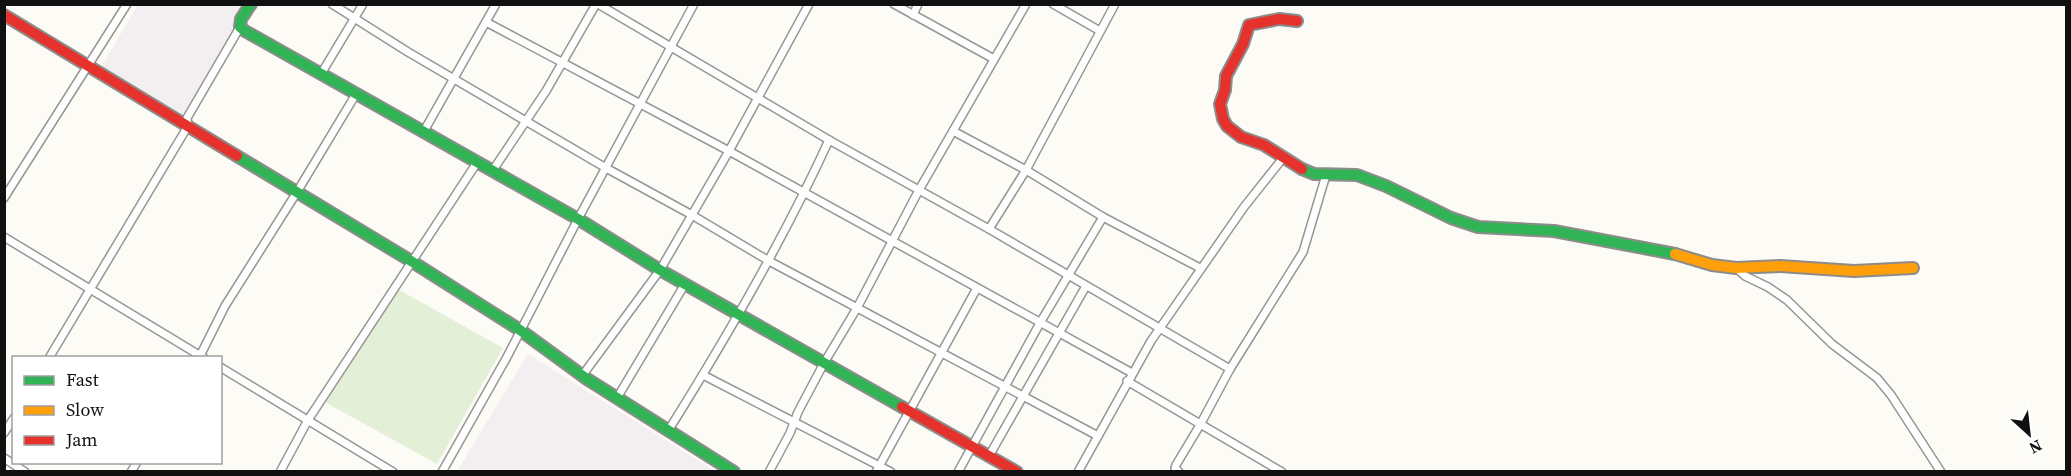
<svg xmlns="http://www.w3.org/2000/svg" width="2071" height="476" viewBox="0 0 2071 476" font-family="'Source Serif 4',serif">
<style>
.industrial{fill:#f3eff1}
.green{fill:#e4efd8}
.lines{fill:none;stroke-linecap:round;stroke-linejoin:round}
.street-casing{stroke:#969694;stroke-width:10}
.fast-casing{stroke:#8d8c8a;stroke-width:14}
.slow-casing{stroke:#8d8c8a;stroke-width:14}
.jam-casing{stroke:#8d8c8a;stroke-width:14}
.street{stroke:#fffefe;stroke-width:7}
.fast{stroke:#30b455;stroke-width:10}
.slow{stroke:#ff9f0a;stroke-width:10}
.jam{stroke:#e5322d;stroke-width:10}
</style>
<rect width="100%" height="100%" fill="#fcfbf6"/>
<!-- industrial -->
<g class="industrial">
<path d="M138,5H251L185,117L101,67Z"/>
<path d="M528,354L715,471H457Z"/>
</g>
<!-- green -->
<path class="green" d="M392,286L503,348L437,464L323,401Z"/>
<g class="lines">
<defs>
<g id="street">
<path d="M332,4L408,52L606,168L692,215L769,261L1098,436"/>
<path d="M598,4L829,140L989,229L1230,369"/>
<path d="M894,4L994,59"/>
<path d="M1053,4L1100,31"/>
<path d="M913,15L918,4"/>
<path d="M486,22L729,151L1132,373"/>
<path d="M321,74L363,4"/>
<path d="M424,131L496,4"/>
<path d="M953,131L1026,170L1103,217L1200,268"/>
<path d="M493,170L546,91L596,4"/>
<path d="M4,198L127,4"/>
<path d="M989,229L1026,170L1115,4"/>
<path d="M4,237L204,358"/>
<path d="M1736,268L1745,276L1768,287L1787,300L1832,344L1877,378L1891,395L1941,472"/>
<path d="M49,358L188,126L187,118L240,27"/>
<path d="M199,358L225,306L297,192L356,94"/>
<path d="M220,367L393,472"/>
<path d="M703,375L891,472"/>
<path d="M582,376L660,270L729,151L809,4"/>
<path d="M1127,381L1282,472"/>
<path d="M617,398L685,284"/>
<path d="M668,431C727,337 783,241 829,140"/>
<path d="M4,433L14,418"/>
<path d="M989,456L1086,286"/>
<path d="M4,458L25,472"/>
<path d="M131,472L137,462"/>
<path d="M280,472L308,420L478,161"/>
<path d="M442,472L507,357L578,219L694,4"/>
<path d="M769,472L790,433L798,412L824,363L857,308L919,190L1026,4"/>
<path d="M876,472L977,288"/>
<path d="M958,472L1040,323L1103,217"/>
<path d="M1078,472L1151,341L1244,207L1283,158"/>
<path d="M1179,472L1175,468L1176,465L1200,425L1230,369L1303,252L1326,175"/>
</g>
<g id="fast">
<path d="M251,4L241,19L240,27L245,31L578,219L660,270L902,407"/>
<path d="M237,156L411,261L520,330L587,379L734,472"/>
<path d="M1302,169L1314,174L1357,175L1386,186L1451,218L1478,227L1554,231L1675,254"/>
</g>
<path id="slow" d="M1675,254L1712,265L1736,268L1780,266L1854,271L1913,268"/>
<g id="jam">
<path d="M4,15L237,156"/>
<path d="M1297,21L1279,19L1249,25L1243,44L1226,76L1225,90L1220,104L1223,119L1227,126L1241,137L1264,145L1302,169"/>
<path d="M902,407L1017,472"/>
</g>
</defs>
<!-- street casing -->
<use href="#street" class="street-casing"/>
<!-- fast casing -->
<use href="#fast" class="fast-casing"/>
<!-- slow casing -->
<use href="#slow" class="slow-casing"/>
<!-- jam casing -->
<use href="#jam" class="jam-casing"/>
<!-- street -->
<use href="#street" class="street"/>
<!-- fast -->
<use href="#fast" class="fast"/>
<!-- slow -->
<use href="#slow" class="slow"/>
<!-- jam -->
<use href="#jam" class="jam"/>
</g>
<!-- border -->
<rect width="2071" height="476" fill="none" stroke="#101010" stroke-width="12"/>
<!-- legend -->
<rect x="12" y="356" width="210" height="108" fill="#ffffff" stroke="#9f9f9f" stroke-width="1.5"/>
<rect x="24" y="376" width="30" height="9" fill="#30b455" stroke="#9f9f9f" stroke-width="1.5"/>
<text x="66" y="386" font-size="18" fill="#101010">Fast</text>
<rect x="24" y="406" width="30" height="9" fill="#ff9f0a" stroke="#9f9f9f" stroke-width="1.5"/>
<text x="66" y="416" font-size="18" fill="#101010">Slow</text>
<rect x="24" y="436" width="30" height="9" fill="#e5322d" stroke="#9f9f9f" stroke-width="1.5"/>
<text x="66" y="446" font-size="18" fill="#101010">Jam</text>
<!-- north arrow -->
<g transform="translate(2029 434) rotate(153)" stroke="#ffffff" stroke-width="4.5" paint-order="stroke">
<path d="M0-4.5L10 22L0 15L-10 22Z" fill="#101010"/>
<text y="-9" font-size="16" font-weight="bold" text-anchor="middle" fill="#101010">N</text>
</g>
</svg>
